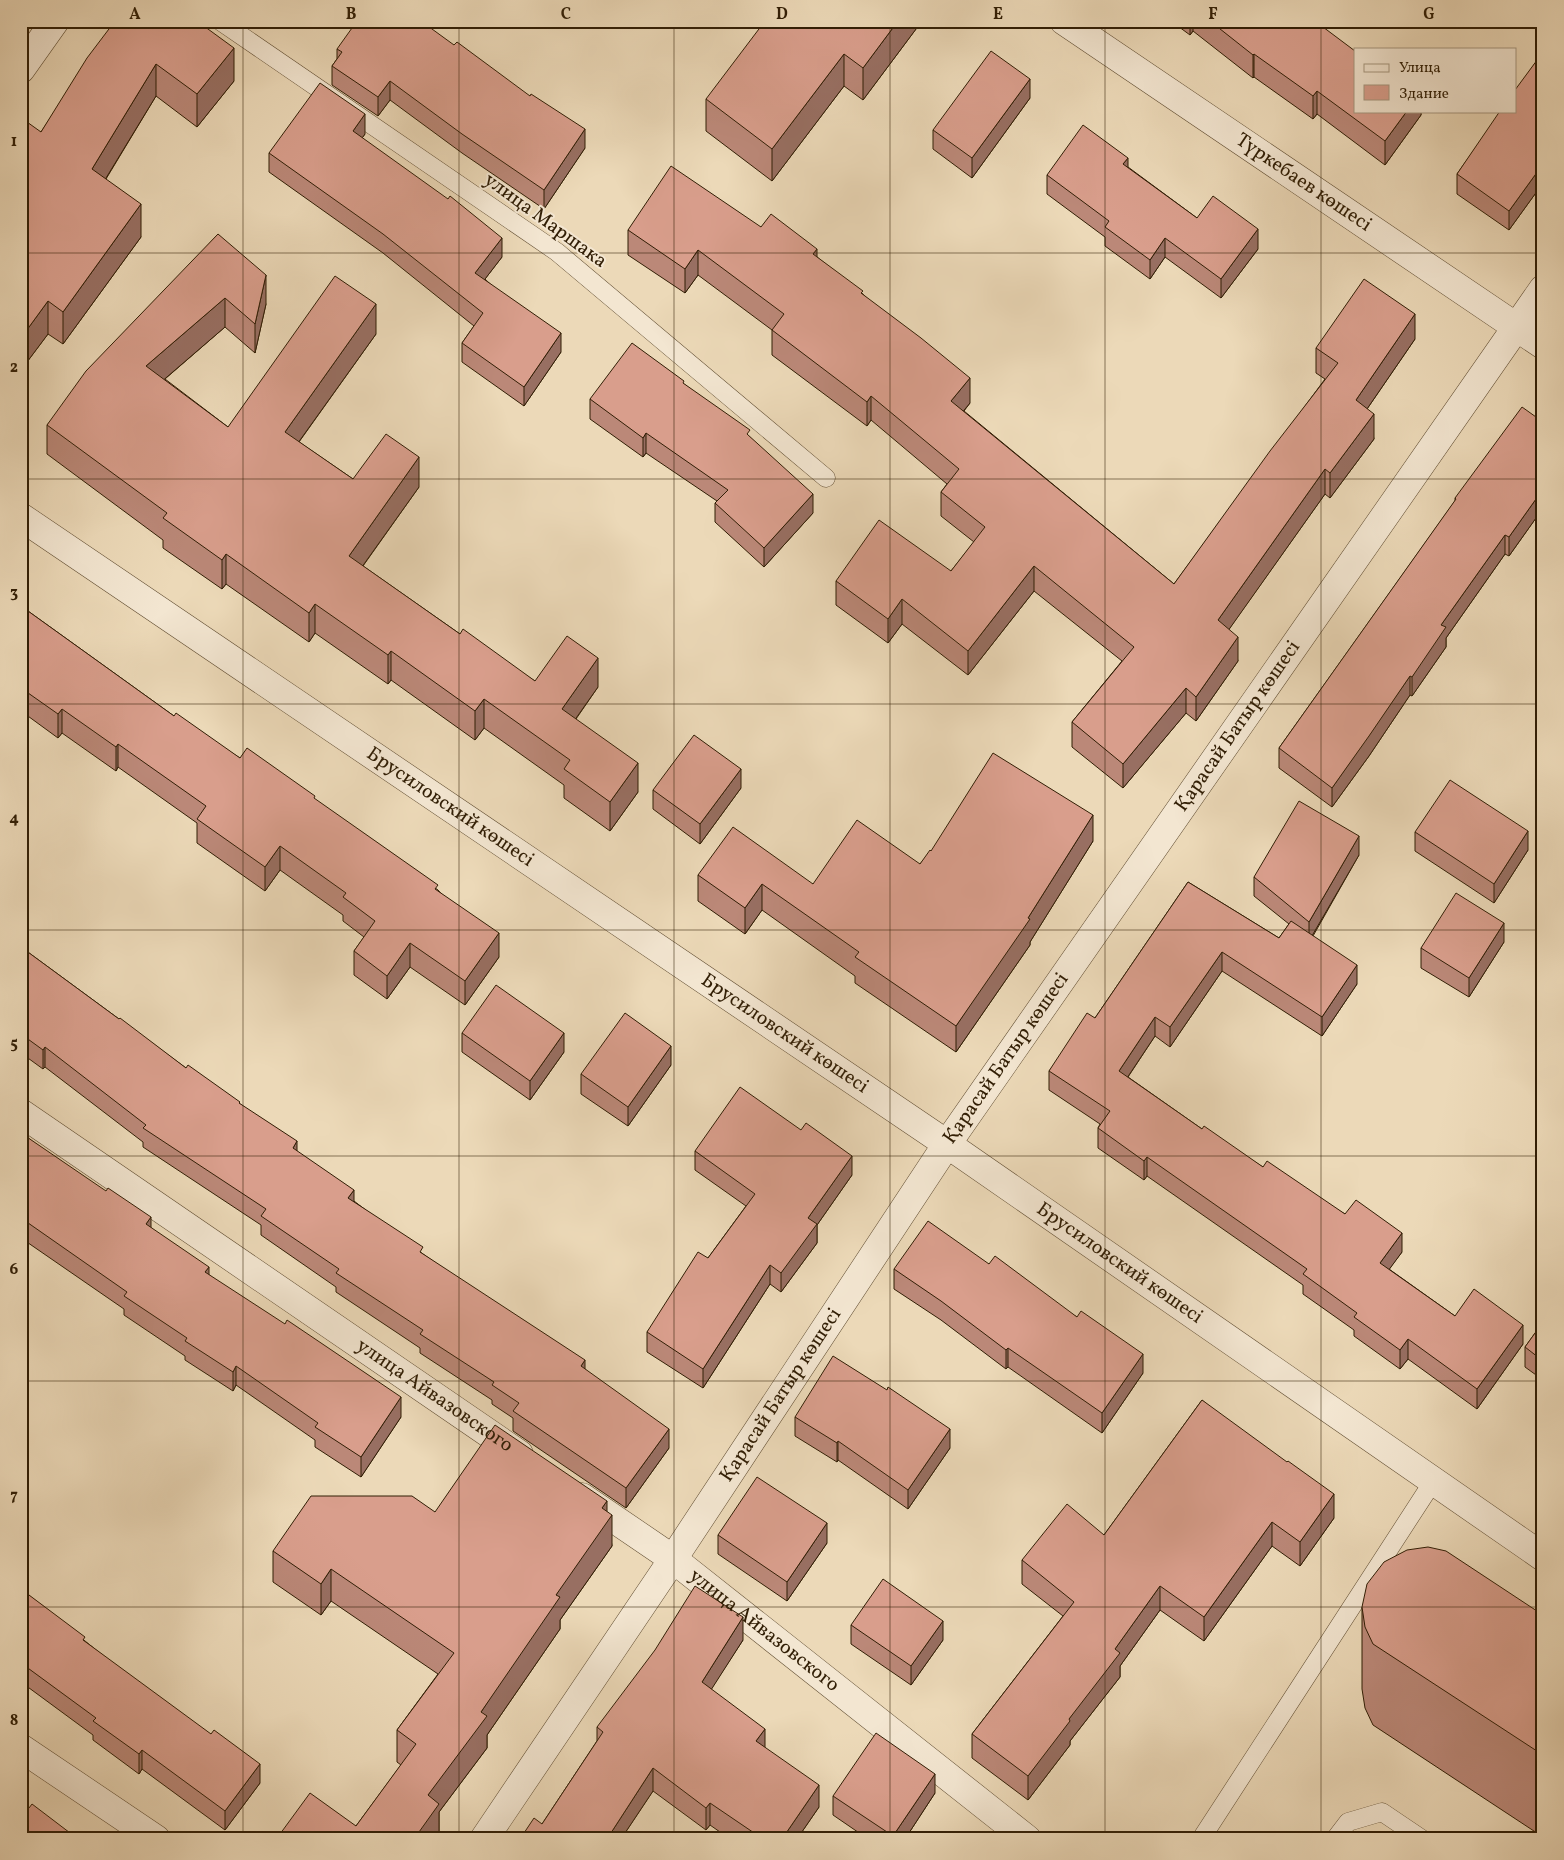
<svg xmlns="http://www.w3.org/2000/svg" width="1564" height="1860" viewBox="0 0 1564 1860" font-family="Vollkorn,serif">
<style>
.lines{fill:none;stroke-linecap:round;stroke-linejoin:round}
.service-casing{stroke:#604d32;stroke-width:19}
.minor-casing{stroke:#604d32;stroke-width:29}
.tertiary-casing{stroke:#604d32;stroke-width:29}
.service{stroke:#f3e6d1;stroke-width:18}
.minor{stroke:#f3e6d1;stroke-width:28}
.tertiary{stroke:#f3e6d1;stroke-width:28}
.wall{fill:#bb8878;stroke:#311e05}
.shaded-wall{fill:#986f62;stroke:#311e05}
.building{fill:#d99e8c;stroke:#311e05}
.grid{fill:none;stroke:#311e05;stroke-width:1;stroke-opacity:0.55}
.labels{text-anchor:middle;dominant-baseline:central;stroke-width:4;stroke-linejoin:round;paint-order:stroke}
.street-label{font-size:20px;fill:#311e05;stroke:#f3e6d1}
.neatline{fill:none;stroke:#311e05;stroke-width:2}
.grid-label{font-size:16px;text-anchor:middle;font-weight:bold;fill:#311e05}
</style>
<rect width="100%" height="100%" fill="#ecd9b8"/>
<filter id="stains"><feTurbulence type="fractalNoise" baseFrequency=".004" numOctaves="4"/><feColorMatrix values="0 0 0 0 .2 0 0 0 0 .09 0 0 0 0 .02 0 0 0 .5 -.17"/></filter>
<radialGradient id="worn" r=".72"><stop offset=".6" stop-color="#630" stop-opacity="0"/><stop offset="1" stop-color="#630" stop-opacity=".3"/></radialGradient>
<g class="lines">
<defs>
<g id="service">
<path d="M220,21L557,252L826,478"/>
<path d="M1201,1839L1434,1480"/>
<path d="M1335,1839L1348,1822L1382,1812L1422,1839"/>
</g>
<g id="minor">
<path d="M21,69L55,21"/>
<path id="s1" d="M21,1113L519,1454"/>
<path id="s2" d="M582,1497L673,1559L1027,1839"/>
<path d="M21,1748L156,1839"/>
</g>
<g id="tertiary">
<path id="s3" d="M1064,21L1543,345"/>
<path id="s4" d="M21,517L947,1144L1543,1557"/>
<path id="s5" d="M484,1839L673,1559L947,1144L1543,289"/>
</g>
</defs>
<!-- service casing -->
<use href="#service" class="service-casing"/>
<!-- minor casing -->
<use href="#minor" class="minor-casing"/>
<!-- tertiary casing -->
<use href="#tertiary" class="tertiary-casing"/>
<!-- service -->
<use href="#service" class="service"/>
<!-- minor -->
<use href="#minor" class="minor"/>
<!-- tertiary -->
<use href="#tertiary" class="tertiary"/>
</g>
<!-- wall -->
<g class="wall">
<path d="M115,21L234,81L197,127L156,96L106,179L141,237L63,344L48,334L21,370V130L41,132Z"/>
<path d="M922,21L863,100L844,86L772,181L706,131V99Z"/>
<path d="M1171,21H1315L1421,111V115L1385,165L1317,114L1313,119L1254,77L1253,78L1193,31L1190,35Z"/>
<path d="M337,49L585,148L544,209L462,153L390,100L378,116L332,85V66L337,59Z"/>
<path d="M1543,52V183L1509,230L1457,194V174Z"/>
<path d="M1030,98L972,178L933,149V130Z"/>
<path d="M365,134L362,138L502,257L485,279L561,352L524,406L462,362V343L474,326L383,253L269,172V153Z"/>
<path d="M1128,167L1197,218L1258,249L1221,298L1165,257L1150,279L1105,246V237L1047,194V175Z"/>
<path d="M761,227L817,257L863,294L970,403L964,411L1174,584L1325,379L1316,373V348L1415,339L1367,409L1374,439L1330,498L1325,494L1229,629L1238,661L1196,721L1186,713L1123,788L1072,747V722L1122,661L1034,591L968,675L902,624L888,643L836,605V581L951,571L974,542L941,516V492L947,484L871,420L867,426L772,355V330L698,275L685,293L628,255V230Z"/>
<path d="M218,234L266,304L255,353L225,327L165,379L228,427L376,334L299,442L353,479L419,487L363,566L460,634L535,681L598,687L576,719L638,792L610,831L564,798V785L484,728L475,740L391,680L388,684L315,633L309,642L226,584L222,589L163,548V540L47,454V425Z"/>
<path d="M684,384L750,437L813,513L764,567L715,522V503L717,501L646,453L643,457L590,419V399Z"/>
<path d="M1543,422V523L1536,518L1509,556L1505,554L1446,638V647L1412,696L1410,695L1369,756L1332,807L1279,768V748L1455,501V498Z"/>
<path d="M21,606L174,716L240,758L315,800L438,890L499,957L465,1005L410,967L387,999L354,975V951L364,937L343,921V915L280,870L265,891L197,843V823L118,767L116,771L62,733L58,738L21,711Z"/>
<path d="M741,788L700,844L653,809V790Z"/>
<path d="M1415,832L1528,850L1494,903L1415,851Z"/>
<path d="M1093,841L1030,942V945L956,1052L855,983V976L762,910L745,934L698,901V875L813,884L920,864L931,851Z"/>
<path d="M1359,855L1313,936L1357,984L1322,1036L1222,971L1170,1047L1155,1036L1128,1077L1202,1129L1263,1167L1345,1214L1402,1252L1389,1269L1455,1316L1523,1344L1477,1409L1408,1359L1400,1369L1354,1336V1330L1303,1294V1285L1147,1176L1144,1180L1098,1148V1128L1100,1124L1049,1090V1071L1095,1018L1188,882L1279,938L1289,924L1254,896V877Z"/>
<path d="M1504,942L1469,997L1421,968V948Z"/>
<path d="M21,947L119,1019L186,1068L240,1104L297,1152L354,1201L423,1254L585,1369L669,1448L626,1508L513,1431V1418L492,1404V1400L420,1353V1348L336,1292V1287L261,1235V1225L143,1147V1142L45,1067L43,1069L21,1053Z"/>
<path d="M1543,999V1030L1538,1027V1008Z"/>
<path d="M462,1033L564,1052L530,1100L462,1052Z"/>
<path d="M671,1065L628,1126L581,1094V1074Z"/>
<path d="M21,1133L151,1228L209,1275L401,1417L361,1477L315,1447V1440L236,1385L233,1391L185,1360V1356L124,1315V1309L21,1238Z"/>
<path d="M695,1151L852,1175L817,1225V1243L781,1292L770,1284L703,1388L647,1352V1332L708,1258L746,1206L695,1170Z"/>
<path d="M989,1264L1077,1317L1143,1373L1102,1433L1008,1367L1006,1369L941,1320L894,1289V1269Z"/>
<path d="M1543,1322V1380L1525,1367V1347Z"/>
<path d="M1202,1400L1334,1518L1300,1566L1272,1546L1204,1641L1160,1610L1120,1666V1677L1070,1741V1745L1028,1800L972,1758V1734L1063,1616L1022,1584V1560L1104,1535Z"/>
<path d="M795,1417L950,1448L908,1509L838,1460L837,1462L795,1436Z"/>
<path d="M435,1512H607L612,1546L560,1620V1629L487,1735V1748L439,1812V1835L437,1839H280V1834L356,1826L401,1765L397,1762V1730L438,1674L331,1601L321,1615L273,1582V1551Z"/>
<path d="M718,1535L827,1543L787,1601L718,1554Z"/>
<path d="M21,1589L260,1783L225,1830L142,1769L139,1774L93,1740V1735L21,1682Z"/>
<path d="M1362,1607L1543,1615V1837L1373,1725L1365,1708L1362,1689Z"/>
<path d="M851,1625L943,1640L911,1685L851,1644Z"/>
<path d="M743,1640L711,1689L819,1807L797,1839H730L710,1825L706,1830L653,1791L621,1839H520L542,1824L597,1741V1727Z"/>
<path d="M935,1793L905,1839H868L833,1815V1796Z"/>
</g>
<!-- shaded-wall -->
<g class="shaded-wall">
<path d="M898,21H922L863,100V68Z"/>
<path d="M1190,21H1193V31L1190,35Z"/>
<path d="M234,48V81L197,127V94Z"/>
<path d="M844,54V86L772,181V149Z"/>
<path d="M1254,54V77L1253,78V55Z"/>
<path d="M156,64V96L92,201V169Z"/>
<path d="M1030,79V98L972,178V158Z"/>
<path d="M390,81V100L378,116V97Z"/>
<path d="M1317,91V114L1313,119V96Z"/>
<path d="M1407,111H1421V115L1385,165V141Z"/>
<path d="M365,114V134L353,150V131Z"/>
<path d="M585,129V148L544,209V190Z"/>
<path d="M1128,158V177L1123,164Z"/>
<path d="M1543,164V183L1509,230V211Z"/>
<path d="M141,204V237L63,344V312Z"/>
<path d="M1258,229V249L1221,298V279Z"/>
<path d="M502,238V257L475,292V273Z"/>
<path d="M1165,238V257L1150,279V260Z"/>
<path d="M817,249V273L813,254Z"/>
<path d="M698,250V275L685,293V269Z"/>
<path d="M266,275V304L255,353V324Z"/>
<path d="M225,298V327L146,395V366Z"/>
<path d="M48,301V334L21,370V338Z"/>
<path d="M376,304V334L285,461V432Z"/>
<path d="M1415,314V339L1356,425V400Z"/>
<path d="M561,333V352L524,406V387Z"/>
<path d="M970,378V403L951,426V401Z"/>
<path d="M871,396V420L867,426V402Z"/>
<path d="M1374,414V439L1330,498V473Z"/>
<path d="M646,433V453L643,457V438Z"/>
<path d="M419,457V487L349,585V556Z"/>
<path d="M1325,469V494L1218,645V620Z"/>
<path d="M813,494V513L764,567V548Z"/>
<path d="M1536,499V518L1509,556V537Z"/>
<path d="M1505,535V554L1446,638V647L1412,696V677L1441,625Z"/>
<path d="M226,554V584L222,589V560Z"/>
<path d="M1034,566V591L968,675V651Z"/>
<path d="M902,599V624L888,643V619Z"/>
<path d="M315,604V633L309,642V613Z"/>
<path d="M1238,637V661L1196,721V697Z"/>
<path d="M391,651V680L388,684V655Z"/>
<path d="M598,658V687L562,738V709Z"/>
<path d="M1410,676V695L1369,756L1332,807V788Z"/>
<path d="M1186,688V713L1123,788V764Z"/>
<path d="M484,699V728L475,740V711Z"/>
<path d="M62,709V733L58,738V714Z"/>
<path d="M118,744V767L116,771V747Z"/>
<path d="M638,763V792L610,831V802Z"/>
<path d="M741,769V788L700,844V824Z"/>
<path d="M1093,815V841L1030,942V945L956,1052V1026L1028,918Z"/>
<path d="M1528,831V850L1494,903V884Z"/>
<path d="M1359,836V855L1309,941V922Z"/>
<path d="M280,846V870L265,891V867Z"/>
<path d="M762,884V910L745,934V908Z"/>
<path d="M1504,923V942L1469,997V978Z"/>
<path d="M499,933V957L465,1005V981Z"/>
<path d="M410,943V967L387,999V976Z"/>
<path d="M1222,952V971L1170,1047V1027Z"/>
<path d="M1357,965V984L1322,1036V1017Z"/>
<path d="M1155,1017V1036L1119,1090V1071Z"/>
<path d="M564,1033V1052L530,1100V1081Z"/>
<path d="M671,1046V1065L628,1126V1107Z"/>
<path d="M45,1047V1067L43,1069V1050Z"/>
<path d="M297,1141V1160L293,1148Z"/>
<path d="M852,1156V1175L817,1225V1243L781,1292V1273L808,1218Z"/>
<path d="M1147,1157V1176L1144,1180V1161Z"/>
<path d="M354,1190V1210L348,1198Z"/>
<path d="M151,1217V1236L146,1224Z"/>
<path d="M1402,1233V1252L1380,1282V1263Z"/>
<path d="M770,1265V1284L703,1388V1369Z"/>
<path d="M209,1267V1286L205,1272Z"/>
<path d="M1523,1325V1344L1477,1409V1389Z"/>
<path d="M1408,1339V1359L1400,1369V1350Z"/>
<path d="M1008,1348V1367L1006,1369V1350Z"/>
<path d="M1143,1354V1373L1102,1433V1413Z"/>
<path d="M585,1360V1379L581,1366Z"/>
<path d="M236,1366V1385L233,1391V1372Z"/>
<path d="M401,1397V1417L361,1477V1457Z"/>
<path d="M669,1429V1448L626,1508V1488Z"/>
<path d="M950,1429V1448L908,1509V1490Z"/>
<path d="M838,1441V1460L837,1462V1443Z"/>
<path d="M1334,1494V1518L1300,1566V1542Z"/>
<path d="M607,1501V1521L612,1515V1546L560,1620V1629L487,1735V1748L439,1812V1835L437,1839H414L428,1795L556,1595L602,1508Z"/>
<path d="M1272,1522V1546L1204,1641V1617Z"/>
<path d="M827,1523V1543L787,1601V1582Z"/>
<path d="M331,1569V1601L321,1615V1584Z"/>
<path d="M1160,1586V1610L1120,1666V1677L1070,1741V1745L1028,1800V1776L1069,1719L1115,1649Z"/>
<path d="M743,1617V1640L702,1704V1682Z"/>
<path d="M943,1621V1640L911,1685V1666Z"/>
<path d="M765,1729V1751L756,1741Z"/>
<path d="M142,1750V1769L139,1774V1754Z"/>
<path d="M260,1764V1783L225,1830V1811Z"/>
<path d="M653,1768V1791L621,1839H607Z"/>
<path d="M935,1774V1793L905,1839H893V1836Z"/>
<path d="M819,1785V1807L797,1839H782Z"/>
<path d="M710,1803V1825L706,1830V1808Z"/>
</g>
<!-- building -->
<g class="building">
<path d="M115,21H197L234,48L197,94L156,64L92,169L141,204L63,312L48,301L21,338V130L27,122L41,132L87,58Z"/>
<path d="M357,21H421L454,45L457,42L530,96L531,94L585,129L544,190L462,134L390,81L378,97L332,66L342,52L337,49Z"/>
<path d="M765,21H898L863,68L844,54L772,149L706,99Z"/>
<path d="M1210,21H1315L1355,51V111H1407L1385,141L1317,91L1313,96L1254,54L1253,55Z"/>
<path d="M991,51L1030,79L972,158L933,130Z"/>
<path d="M1543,52V164L1509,211L1457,174L1500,111H1515V90Z"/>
<path d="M320,83L365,114L353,131L448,199L450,196L502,238L475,273L561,333L524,387L462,343L483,313L383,234L269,153Z"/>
<path d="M1083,125L1128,158L1123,164L1197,218L1213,196L1258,229L1221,279L1165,238L1150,260L1105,227L1109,221L1047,175Z"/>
<path d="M671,166L761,227L771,214L817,249L813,254L863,291L861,293L921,338L970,378L951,401L1174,584L1270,451L1338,363L1316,348L1364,279L1415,314L1356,400L1374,414L1330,473L1325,469L1218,620L1238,637L1196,697L1186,688L1123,764L1072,722L1134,647L1034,566L968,651L902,599L888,619L836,581L879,520L951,571L985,527L941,492L959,469L871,396L867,402L772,330L784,314L698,250L685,269L628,230Z"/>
<path d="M218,234L266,275L255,324L225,298L146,366L228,427L335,276L376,304L285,432L353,479L386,434L419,457L349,556L460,634L463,629L535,681L567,636L598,658L562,709L638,763L610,802L564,769L570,760L484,699L475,711L391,651L388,655L315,604L309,613L226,554L222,560L163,518L167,513L47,425L86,371Z"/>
<path d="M632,343L684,381L683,383L750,430L747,434L813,494L764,548L715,503L728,490L646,433L643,438L590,399Z"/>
<path d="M1522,407L1543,422V504L1536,499L1509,537L1505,535L1441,625L1446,627L1412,677L1410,676L1369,736L1332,788L1279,748L1456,499L1455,498Z"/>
<path d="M21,606L174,716L176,713L240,758L247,748L315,796L314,798L438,885L435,889L499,933L465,981L410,943L387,976L354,951L375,921L343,897L346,893L280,846L265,867L197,819L206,806L118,744L116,747L62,709L58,714L21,688Z"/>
<path d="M694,735L741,769L700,824L653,790Z"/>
<path d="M993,753L1093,815L1028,918L1030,919L956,1026L855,957L859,952L762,884L745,908L698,875L733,827L813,884L857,820L920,864L930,850L931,851Z"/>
<path d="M1450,780L1528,831L1494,884L1415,832Z"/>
<path d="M1299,801L1359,836L1309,922L1254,877Z"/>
<path d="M1188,882L1279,938L1291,921L1357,965L1322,1017L1222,952L1170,1027L1155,1017L1119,1071L1202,1129L1204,1126L1263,1167L1267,1161L1345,1214L1356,1200L1402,1233L1380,1263L1455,1316L1474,1289L1523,1325L1477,1389L1408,1339L1400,1350L1354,1317L1357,1313L1303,1274L1307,1269L1147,1157L1144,1161L1098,1128L1110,1111L1049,1071L1087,1013L1095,1018Z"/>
<path d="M1456,893L1504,923L1469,978L1421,948Z"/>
<path d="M21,947L119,1019L120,1018L186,1068L188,1065L240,1102L239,1103L297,1141L293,1148L354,1190L348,1198L423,1247L420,1252L585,1360L581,1366L669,1429L626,1488L513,1411L519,1403L492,1385L494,1382L420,1334L423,1330L336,1273L339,1269L261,1216L266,1209L143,1128L146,1125L45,1047L43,1050L21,1034Z"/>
<path d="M496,985L564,1033L530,1081L462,1033Z"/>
<path d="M1543,999V1011L1538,1008Z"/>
<path d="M625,1013L671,1046L628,1107L581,1074Z"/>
<path d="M740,1087L801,1130L806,1123L852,1156L808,1218L817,1224L781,1273L770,1265L703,1369L647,1332L698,1252L708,1258L755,1194L695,1151Z"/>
<path d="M21,1133L106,1191L108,1188L151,1217L146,1224L209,1267L205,1272L285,1324L287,1320L401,1397L361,1457L315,1427L318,1423L236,1366L233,1372L185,1341L187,1338L124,1296L127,1292L21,1218Z"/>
<path d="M928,1221L989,1264L995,1256L1077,1317L1081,1311L1143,1354L1102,1413L1008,1348L1006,1350L941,1301L894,1269Z"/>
<path d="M1543,1322V1361L1525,1347Z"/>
<path d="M833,1356L887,1390L888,1387L950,1429L908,1490L838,1441L837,1443L795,1417Z"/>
<path d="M1202,1400L1287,1462L1288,1461L1334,1494L1300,1542L1272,1522L1204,1617L1160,1586L1115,1649L1120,1653L1069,1719L1070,1721L1028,1776L972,1734L1074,1602L1022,1560L1067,1504L1104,1535Z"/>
<path d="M495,1425L607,1501L602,1508L612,1515L556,1595L560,1597L481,1712L487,1716L428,1795L439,1804L414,1839H286L280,1834L310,1793L356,1826L416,1744L397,1730L454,1653L331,1569L321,1584L273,1551L311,1496H412L435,1512Z"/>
<path d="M757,1477L827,1523L787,1582L718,1535Z"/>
<path d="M1428,1547L1446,1551L1543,1615V1755L1373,1644L1365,1627L1362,1607L1367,1584L1384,1562L1407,1550Z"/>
<path d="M883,1579L943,1621L911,1666L851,1625Z"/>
<path d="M695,1586L743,1617L702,1682L765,1729L756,1741L819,1785L782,1839H763L710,1803L706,1808L653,1768L607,1839H520L534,1818L542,1824L603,1732L597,1727L655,1650Z"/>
<path d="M21,1589L85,1637L83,1640L211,1734L214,1730L260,1764L225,1811L142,1750L139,1754L93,1721L96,1718L21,1663Z"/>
<path d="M876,1733L935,1774L893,1836L833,1796Z"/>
<path d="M21,1802L29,1808L32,1804L78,1839H21Z"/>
</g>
<!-- grid -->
<path class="grid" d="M243,21V1839M459,21V1839M674,21V1839M890,21V1839M1105,21V1839M1321,21V1839M21,253H1543M21,479H1543M21,704H1543M21,930H1543M21,1156H1543M21,1381H1543M21,1607H1543"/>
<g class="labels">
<!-- street labels -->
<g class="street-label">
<text stroke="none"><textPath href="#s3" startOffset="289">Түркебаев көшесі</textPath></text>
<text transform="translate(545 221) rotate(36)">улица Маршака</text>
<text stroke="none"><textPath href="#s5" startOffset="1344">Қарасай Батыр көшесі</textPath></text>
<text stroke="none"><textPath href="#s4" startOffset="518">Брусиловский көшесі</textPath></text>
<text stroke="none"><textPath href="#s4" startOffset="922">Брусиловский көшесі</textPath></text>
<text stroke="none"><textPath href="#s5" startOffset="939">Қарасай Батыр көшесі</textPath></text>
<text stroke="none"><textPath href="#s4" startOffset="1328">Брусиловский көшесі</textPath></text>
<text stroke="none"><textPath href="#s1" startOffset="501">улица Айвазовского</textPath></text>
<text stroke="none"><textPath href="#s5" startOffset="534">Қарасай Батыр көшесі</textPath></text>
<text stroke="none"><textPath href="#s2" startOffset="226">улица Айвазовского</textPath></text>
</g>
</g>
<!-- margin -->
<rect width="1564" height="1860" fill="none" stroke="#ecd9b8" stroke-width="55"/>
<!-- legend -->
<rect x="1354" y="48" width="162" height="65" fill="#f3e6d1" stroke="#a5967f"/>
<rect x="1364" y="64" width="25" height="8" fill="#f3e6d1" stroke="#a5967f"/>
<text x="1399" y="72" font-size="15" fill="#311e05">Улица</text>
<rect x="1364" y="85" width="25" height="15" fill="#d99e8c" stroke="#a5967f"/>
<text x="1399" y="98" font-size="15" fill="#311e05">Здание</text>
<rect x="28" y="28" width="1508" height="1804" class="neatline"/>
<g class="grid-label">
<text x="135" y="19">A</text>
<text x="351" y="19">B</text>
<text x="566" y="19">C</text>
<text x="782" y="19">D</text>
<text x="998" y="19">E</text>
<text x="1213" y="19">F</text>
<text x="1429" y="19">G</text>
<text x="14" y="146">1</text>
<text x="14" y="372">2</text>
<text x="14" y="597">3</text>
<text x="14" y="823">4</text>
<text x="14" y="1048">5</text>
<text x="14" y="1274">6</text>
<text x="14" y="1500">7</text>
<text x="14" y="1725">8</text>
</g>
<rect width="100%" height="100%" filter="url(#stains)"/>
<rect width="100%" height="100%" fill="url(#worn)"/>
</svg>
